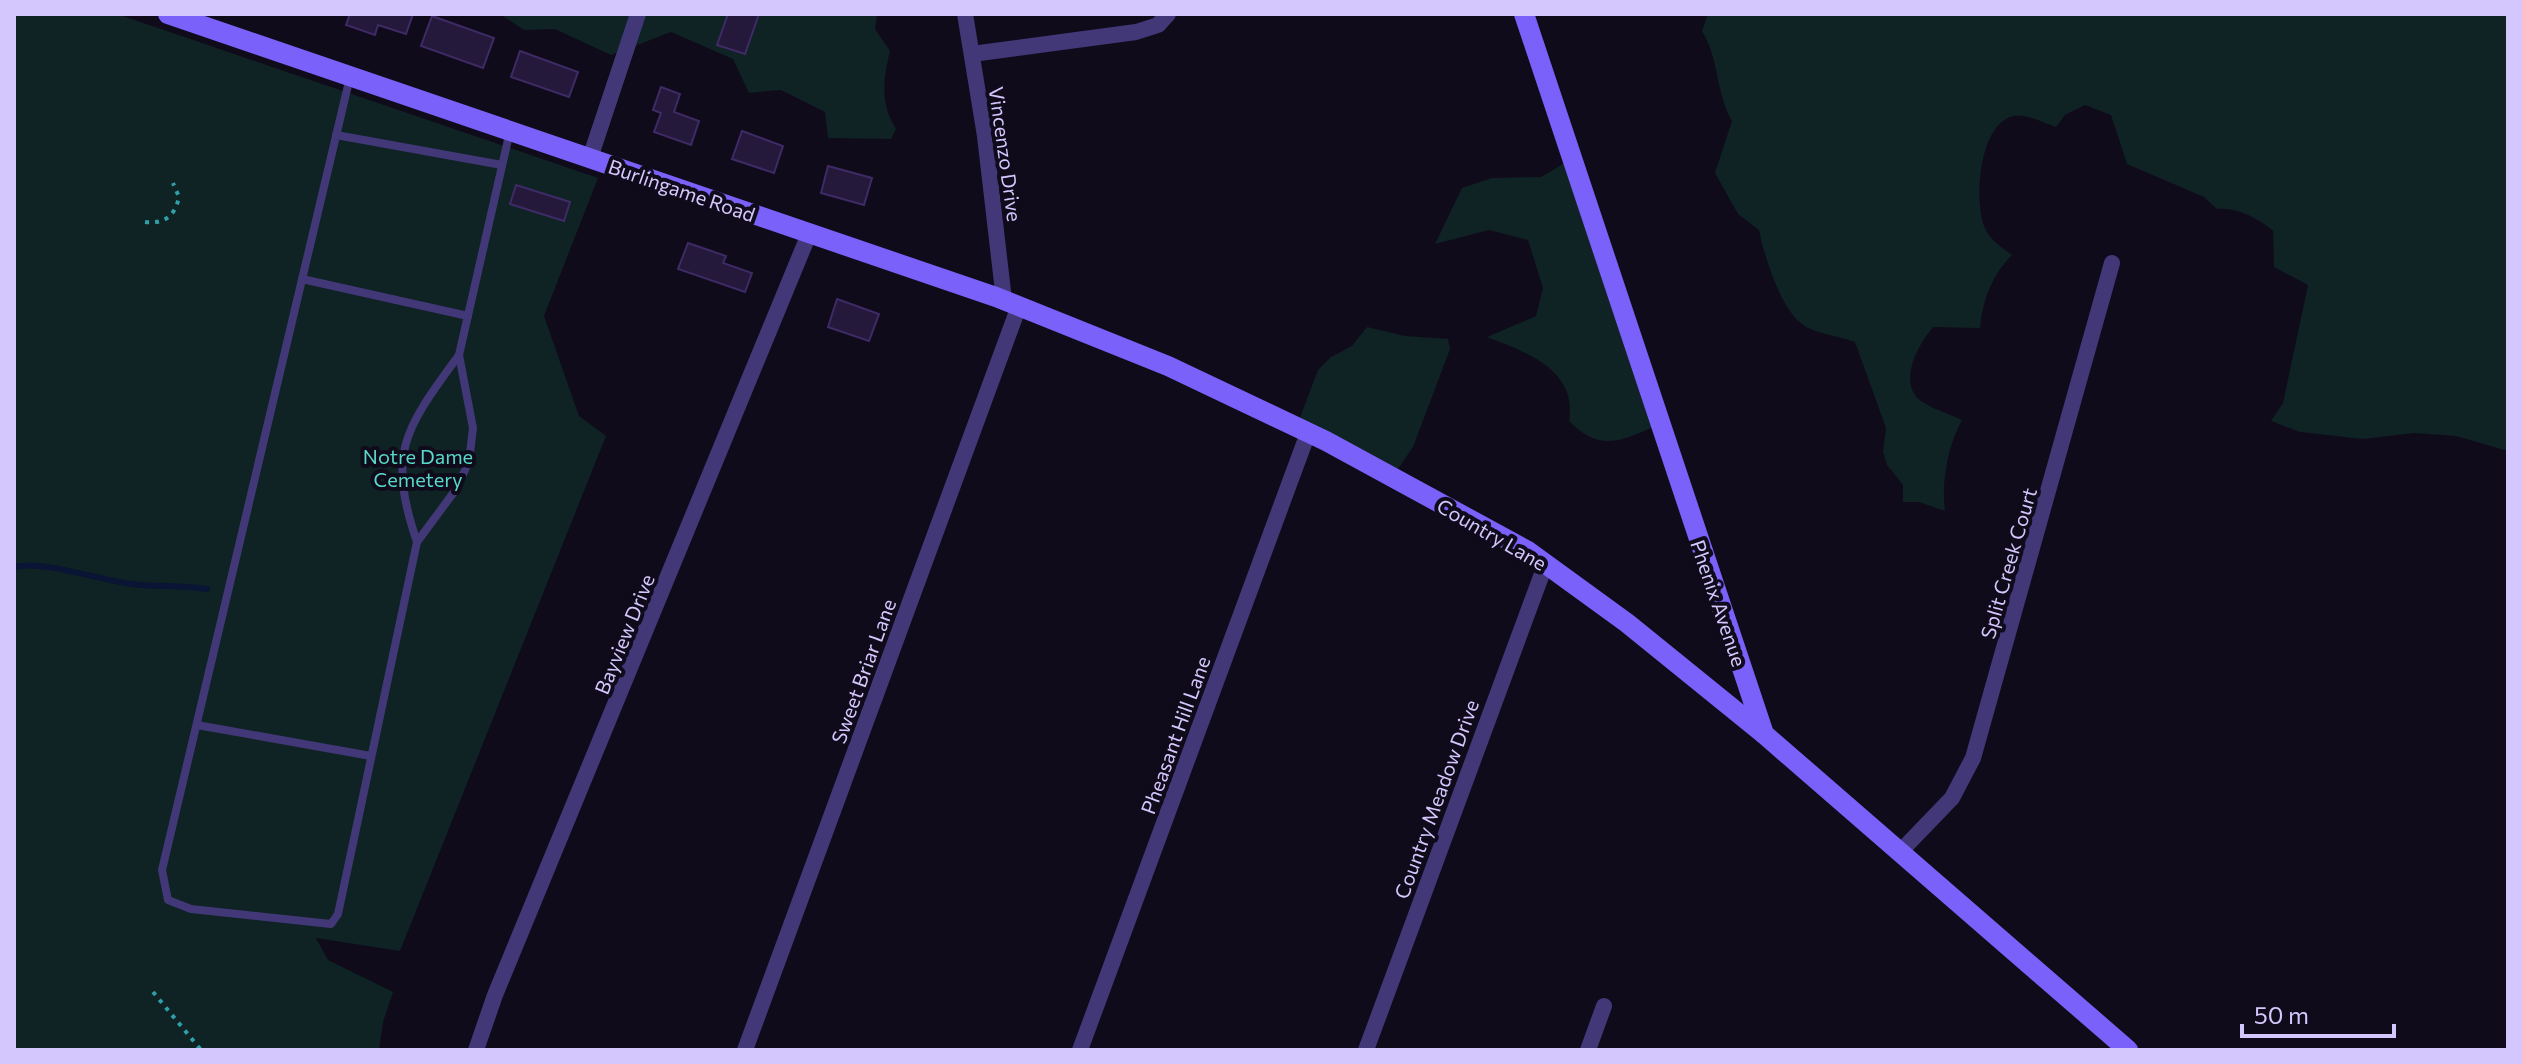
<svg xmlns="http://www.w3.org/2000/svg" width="2522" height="1064" viewBox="0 0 2522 1064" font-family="Commissioner,sans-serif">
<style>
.green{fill:#0f2224}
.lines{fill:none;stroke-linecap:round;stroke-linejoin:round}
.stream{stroke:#0a1435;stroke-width:6}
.building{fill:#24183b;stroke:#3e2b66;stroke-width:2}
.path{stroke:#309fa8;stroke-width:4;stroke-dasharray:4 6;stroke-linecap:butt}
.lane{stroke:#423878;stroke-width:8}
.street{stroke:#423878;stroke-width:16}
.secondary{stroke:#7961f9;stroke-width:20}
.labels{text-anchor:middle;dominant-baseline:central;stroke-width:8;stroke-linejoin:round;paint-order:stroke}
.street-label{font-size:20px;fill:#d4c7fd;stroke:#100b1b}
.park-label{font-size:20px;fill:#57d9c9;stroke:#100b1b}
</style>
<rect width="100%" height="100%" fill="#100b1b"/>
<!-- green -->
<g class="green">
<path d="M14,14H117L598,178L544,316L579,416L606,436L400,951L316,938L328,960L393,992L383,1022L379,1050H14Z"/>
<path d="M500,14H877L875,29L890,51C883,79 880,104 896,129L891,139L828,138L825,112L781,90L749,93L733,59L671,32L611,55L555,29L524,30Z"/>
<path d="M1708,14H2508V451L2456,436L2414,433L2363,439L2300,432L2271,421L2283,403L2308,285L2274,267L2273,231C2258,218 2237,207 2217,209L2204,197L2127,164L2111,115L2085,105L2065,115L2056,127C2044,123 2026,113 2013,116C1979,125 1975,196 1983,223C1987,238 2001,247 2012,255C1992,275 1983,299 1980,328L1933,327C1918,345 1897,383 1921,401C1932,409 1950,414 1962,420C1948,445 1941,483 1945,511L1919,502H1903V485L1887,465L1883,452L1886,428L1855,342C1840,336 1815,334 1802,324C1780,308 1764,255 1759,230L1738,214L1715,173L1732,121C1716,94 1719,58 1702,31Z"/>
<path d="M1573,158L1660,424C1623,440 1601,454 1569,421C1578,370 1526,352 1487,337L1536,316L1543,288L1528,240L1489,230L1435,244L1462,188L1492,178L1541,177Z"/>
<path d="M1367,327L1405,336L1448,339L1450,349L1413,447L1393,476L1296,428L1318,370L1331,357L1352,346Z"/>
</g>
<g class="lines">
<!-- stream -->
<path class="stream" d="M14,567C44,560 99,580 132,584C157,587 182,585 207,589"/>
</g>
<!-- building -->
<g class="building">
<path d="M350,14H413L406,34L378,25L375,35L346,25Z"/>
<path d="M728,14H759L745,54L717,45Z"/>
<path d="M432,16L494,38L483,68L421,46Z"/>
<path d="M520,51L578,72L569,97L511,77Z"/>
<path d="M661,87L680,94L674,112L699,121L691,145L654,132L661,113L653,110Z"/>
<path d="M742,131L783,146L774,173L732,159Z"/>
<path d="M828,166L872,178L864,205L821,193Z"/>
<path d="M516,185L570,202L564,221L510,204Z"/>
<path d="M688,243L726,256L723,263L752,273L745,292L678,269Z"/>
<path d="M837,299L879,314L869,341L828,327Z"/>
</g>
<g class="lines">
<!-- path -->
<g class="path">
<path d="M145,222C165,224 175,216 179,197L173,183"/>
<path d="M153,992L201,1050"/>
</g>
<!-- lane -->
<g class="lane">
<path d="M350,77L162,870L168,900L191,909L331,924L338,914L417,542L457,488L469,461L473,428L459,355L510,131"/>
<path d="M336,135L502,165"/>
<path d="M302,279L468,316"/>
<path d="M417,542C386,451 406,428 459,355"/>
<path d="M197,725L371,756"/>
</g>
<!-- street -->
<g class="street">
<path d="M965,14L985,136L1004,300"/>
<path d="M972,54L1136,32L1158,25L1168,14"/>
<path d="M590,158L638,14"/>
<path d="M1900,852L1952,798L1973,758L2112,263"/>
<path d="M476,1050L495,995L809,234"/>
<path d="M745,1050L1019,306"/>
<path d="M1080,1050L1308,433"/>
<path d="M1366,1050L1546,563"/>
<path d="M1588,1050L1604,1006"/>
</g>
<!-- secondary -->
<g class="secondary">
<path d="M168,14L996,297L1168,366L1326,441L1528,551L1627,623L1764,734"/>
<path d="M1524,14L1764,734L2128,1050"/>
</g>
</g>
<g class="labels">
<!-- street labels -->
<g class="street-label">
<text transform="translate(1006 154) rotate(82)">Vincenzo Drive</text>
<text transform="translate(682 190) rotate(19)">Burlingame Road</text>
<text transform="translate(1492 534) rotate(30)">Country Lane</text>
<text transform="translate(2008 563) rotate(-74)">Split Creek Court</text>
<text transform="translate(1719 603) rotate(71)">Phenix Avenue</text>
<text transform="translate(624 634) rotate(-68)">Bayview Drive</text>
<text transform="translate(863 671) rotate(-70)">Sweet Briar Lane</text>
<text transform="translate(1175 735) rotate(-70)">Pheasant Hill Lane</text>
<text transform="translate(1436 799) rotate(-70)">Country Meadow Drive</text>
</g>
<!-- park labels -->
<g class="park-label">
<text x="418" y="456">Notre Dame<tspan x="418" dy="23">Cemetery</tspan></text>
</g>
</g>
<!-- border -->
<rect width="2522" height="1064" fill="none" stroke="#d4c7fd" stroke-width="32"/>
<!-- scale -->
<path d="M2242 1024v12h152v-12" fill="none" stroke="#d4c7fd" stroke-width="4"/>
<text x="2254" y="1024" font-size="24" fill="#d4c7fd" stroke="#100b1b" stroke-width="6" paint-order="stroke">50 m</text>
</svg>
